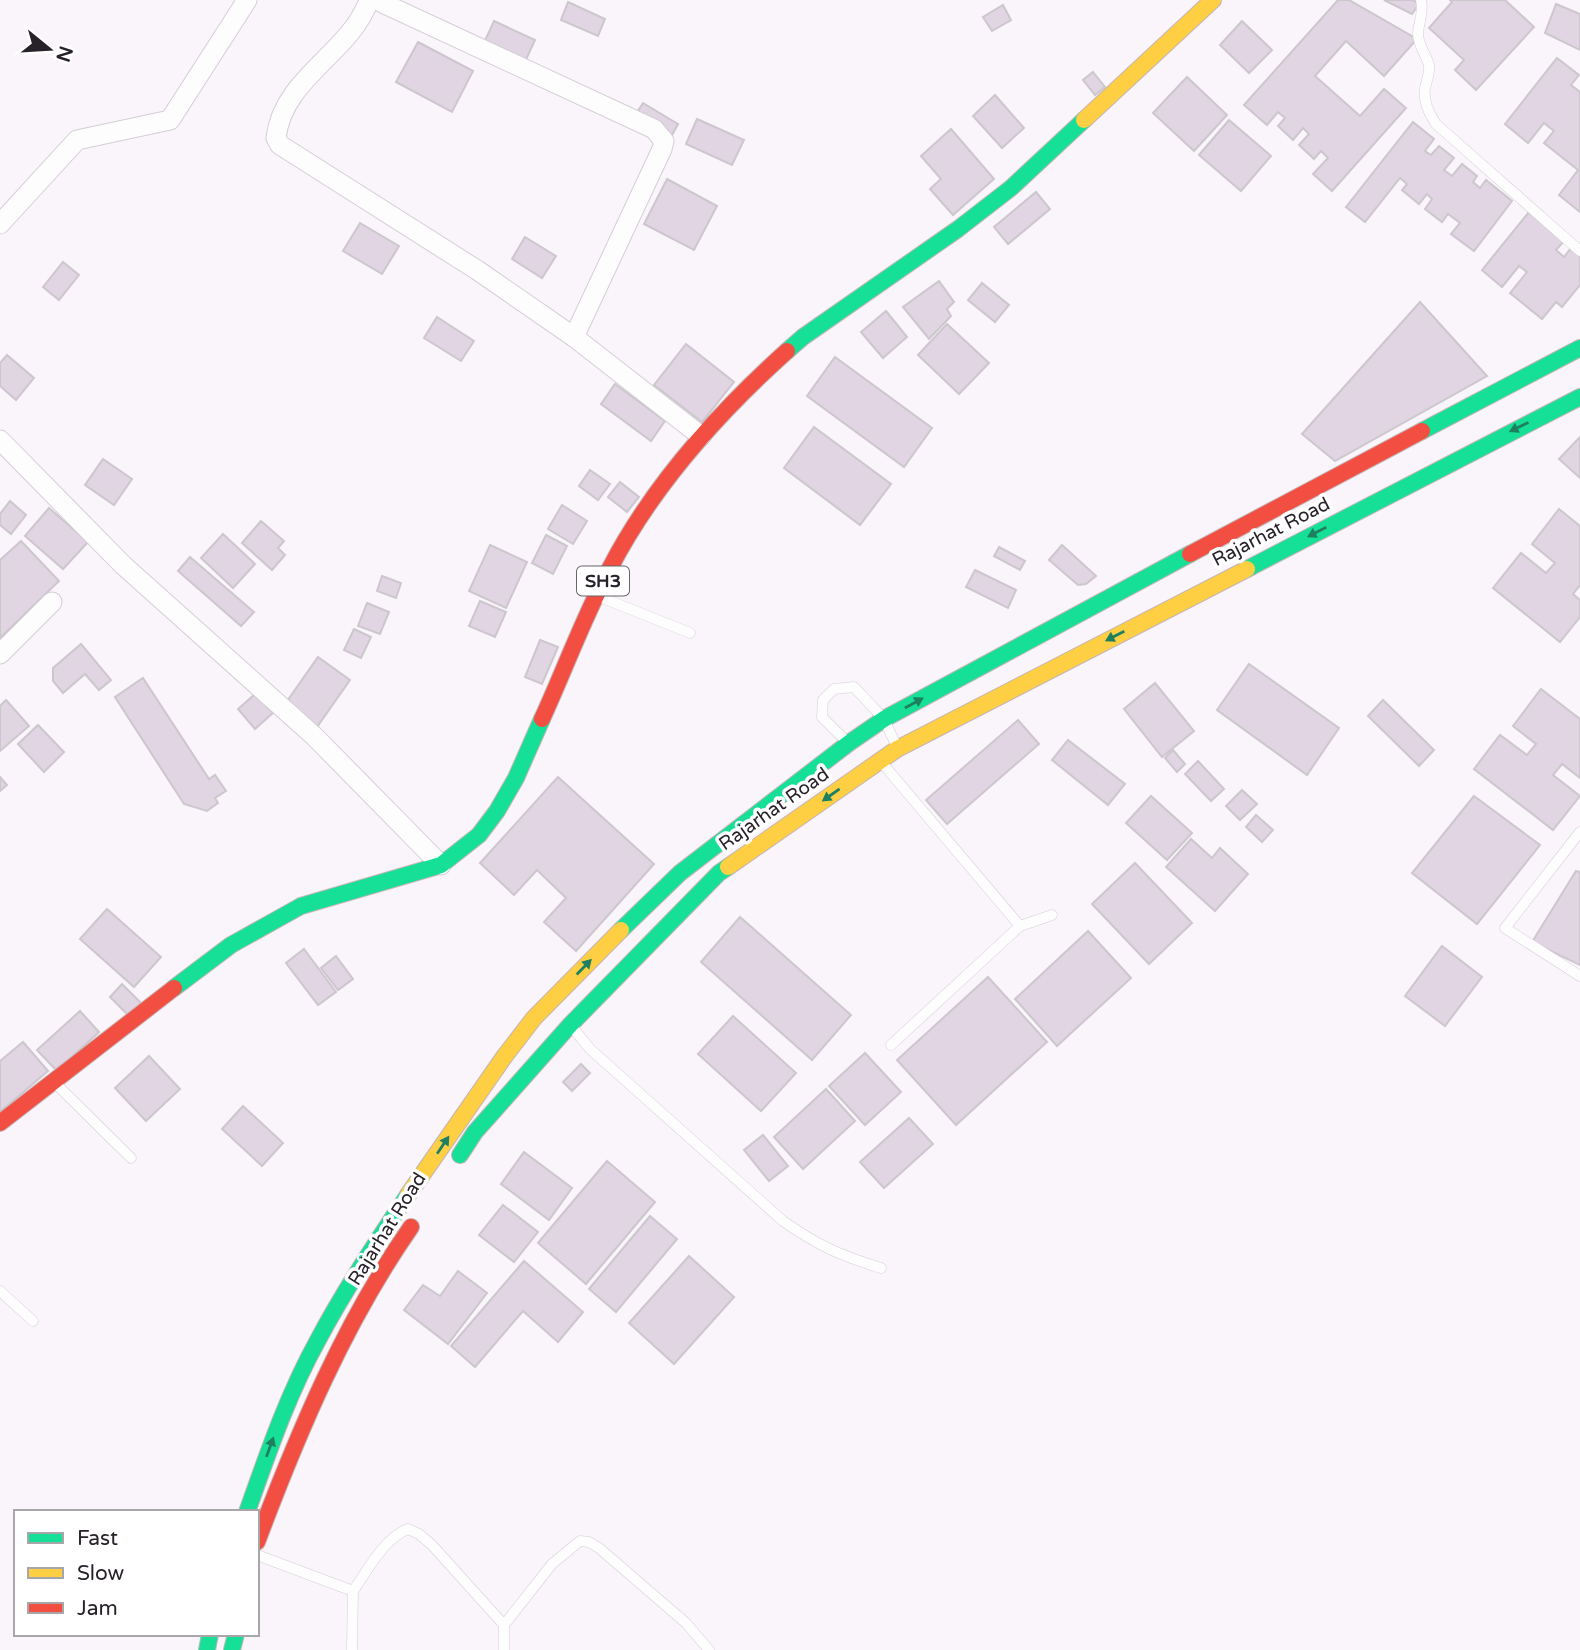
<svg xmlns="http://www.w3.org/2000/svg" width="1580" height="1650" viewBox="0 0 1580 1650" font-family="'Varela Round',sans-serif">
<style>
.building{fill:#e1d4e3;stroke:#ccc7cd;stroke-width:2}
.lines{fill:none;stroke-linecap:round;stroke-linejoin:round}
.lane-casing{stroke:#d4ced5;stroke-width:11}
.street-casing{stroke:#d4ced5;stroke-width:21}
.fast-casing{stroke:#c4b5b5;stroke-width:18}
.slow-casing{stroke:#c4b5b5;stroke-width:18}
.jam-casing{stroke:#c4b5b5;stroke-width:18}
.lane{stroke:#fefdfe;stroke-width:10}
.street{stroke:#fefdfe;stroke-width:19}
.fast{stroke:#16e098;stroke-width:16}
.slow{stroke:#ffcf43;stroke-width:16}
.jam{stroke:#f24e42;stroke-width:16}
.oneway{fill:#1e8060}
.labels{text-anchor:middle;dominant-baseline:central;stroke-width:7;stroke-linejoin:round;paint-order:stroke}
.shield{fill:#fff;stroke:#686469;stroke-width:2}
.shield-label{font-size:18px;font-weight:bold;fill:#272129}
.street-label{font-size:19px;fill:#272129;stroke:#fff}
</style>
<rect width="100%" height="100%" fill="#faf4fb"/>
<!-- building -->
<g class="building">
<path d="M1338,0H1349L1417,39L1384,76L1346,41L1315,76L1360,116L1384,89L1406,108L1332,191L1313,174L1328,158L1321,151L1314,159L1299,145L1309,134L1303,128L1293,140L1278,126L1285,118L1278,112L1267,125L1244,105Z"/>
<path d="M1384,0H1413L1419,4L1412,14Z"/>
<path d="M1450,0H1505L1534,27L1476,90L1455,70L1464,60L1429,28L1452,2Z"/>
<path d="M568,2L605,19L598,36L561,20Z"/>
<path d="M1556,4L1580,14V50L1545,33Z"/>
<path d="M1003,5L1011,20L992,31L983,17Z"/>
<path d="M494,21L535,40L524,64L483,45Z"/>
<path d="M1242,21L1272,50L1249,73L1220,45Z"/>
<path d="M418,42L473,71L452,112L396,82Z"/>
<path d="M1557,58L1579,75L1571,85L1580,92V212L1559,195L1578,170L1544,143L1554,131L1544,123L1528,143L1505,124Z"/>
<path d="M1093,72L1105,87L1095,95L1083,80Z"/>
<path d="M1187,77L1227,115L1194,151L1153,113Z"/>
<path d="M995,95L1024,128L1002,148L973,116Z"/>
<path d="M643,103L678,124L672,135L636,114Z"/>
<path d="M697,119L744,140L732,165L686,144Z"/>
<path d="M1229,120L1271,156L1241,191L1199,155Z"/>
<path d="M1413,122L1434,139L1425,151L1431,155L1439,146L1454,158L1444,170L1452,176L1462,164L1477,176L1473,182L1480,188L1486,180L1512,201L1474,251L1451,234L1460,223L1448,214L1442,222L1425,209L1432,199L1427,194L1419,204L1402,190L1407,184L1400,178L1365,222L1346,207Z"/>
<path d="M951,129L994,179L953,215L930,189L941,179L921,156Z"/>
<path d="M667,179L717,206L694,250L644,224Z"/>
<path d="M1036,192L1050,209L1008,244L994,227Z"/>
<path d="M1529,212L1564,241L1556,250L1564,257L1572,247L1580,254V285L1562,307L1556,302L1542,319L1510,293L1527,272L1519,266L1502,287L1482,270Z"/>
<path d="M360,223L399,246L382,274L343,251Z"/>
<path d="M525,237L556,256L542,278L512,259Z"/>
<path d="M63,262L79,275L59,300L43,287Z"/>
<path d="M939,281L954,302L947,309L951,316L929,339L903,307Z"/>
<path d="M982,283L1009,305L995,322L968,300Z"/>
<path d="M1420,302L1487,376L1335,461L1302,434Z"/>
<path d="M886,311L907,337L883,358L861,332Z"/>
<path d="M437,317L474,341L461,361L424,338Z"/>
<path d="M947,324L989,363L959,394L918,355Z"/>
<path d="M686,344L734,382L702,422L654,385Z"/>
<path d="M7,355L34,378L16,400L0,386V363Z"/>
<path d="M835,357L932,428L904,467L807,396Z"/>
<path d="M615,384L665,421L651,441L601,404Z"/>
<path d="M814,427L891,484L860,525L784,468Z"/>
<path d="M1580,437V478L1559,459Z"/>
<path d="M103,459L132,479L114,505L85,485Z"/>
<path d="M590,470L610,484L598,500L579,486Z"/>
<path d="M620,482L639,497L627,512L608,497Z"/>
<path d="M10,501L26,515L11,534L0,525V514Z"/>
<path d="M562,505L587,521L573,544L548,529Z"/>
<path d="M49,508L88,542L63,569L25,536Z"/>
<path d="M1559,509L1580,526V585L1573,594L1580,600V617L1560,642L1493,588L1521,553L1546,573L1555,563L1532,544Z"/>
<path d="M261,521L284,541L278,548L285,555L272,570L242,543Z"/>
<path d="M223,534L255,564L233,588L201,558Z"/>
<path d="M546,535L567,546L553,574L532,563Z"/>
<path d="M21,541L59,581L0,638V560Z"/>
<path d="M490,545L527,562L506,608L469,591Z"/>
<path d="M1062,545L1096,576L1086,584L1078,585L1049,560Z"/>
<path d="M999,547L1025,561L1020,570L994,556Z"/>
<path d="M190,557L254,612L241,626L178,571Z"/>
<path d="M975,570L1016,590L1008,608L966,587Z"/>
<path d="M382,576L401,583L396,598L377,591Z"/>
<path d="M480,601L506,612L495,637L469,626Z"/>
<path d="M367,603L389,612L380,634L358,626Z"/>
<path d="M354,629L371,637L361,658L344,650Z"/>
<path d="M540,640L558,647L542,684L525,677Z"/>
<path d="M81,644L111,680L99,690L85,674L63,693L53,681V668Z"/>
<path d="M318,657L350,680L317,727L285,704Z"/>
<path d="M1249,664L1339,728L1307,775L1217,710Z"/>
<path d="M143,678L209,779L215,775L226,791L215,798L218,803L207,811L184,804L115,697Z"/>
<path d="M1155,683L1194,731L1162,757L1124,709Z"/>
<path d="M1541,689L1580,719V778L1562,764L1553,775L1580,796L1553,830L1474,769L1500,735L1527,755L1536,744L1513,726Z"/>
<path d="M255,694L273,713L255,729L238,709Z"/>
<path d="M6,700L29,726L0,751V706Z"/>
<path d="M1383,700L1434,750L1419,766L1368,716Z"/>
<path d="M1018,720L1039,744L947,824L926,800Z"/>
<path d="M38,725L64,752L44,772L18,744Z"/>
<path d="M1068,740L1125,784L1108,805L1052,760Z"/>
<path d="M1173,750L1185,764L1177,772L1165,758Z"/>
<path d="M1198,761L1224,789L1211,801L1185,774Z"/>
<path d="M0,777L7,785L0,791Z"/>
<path d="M558,777L654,864L576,951L544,922L566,898L537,870L514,895L480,863Z"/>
<path d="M1242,790L1257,804L1240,820L1226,806Z"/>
<path d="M1151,796L1192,833L1167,860L1126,823Z"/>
<path d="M1474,796L1540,845L1477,924L1412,873Z"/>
<path d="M1256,815L1273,830L1262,842L1246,827Z"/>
<path d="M1191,839L1212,858L1220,848L1248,874L1215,911L1166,867Z"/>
<path d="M1135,863L1192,923L1149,964L1092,904Z"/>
<path d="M1576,871L1580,872V965L1532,942Z"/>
<path d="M107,909L161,957L134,987L80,939Z"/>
<path d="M740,917L851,1015L812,1060L701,962Z"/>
<path d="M1088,931L1131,978L1057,1046L1015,999Z"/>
<path d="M1442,946L1482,977L1445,1026L1405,996Z"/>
<path d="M304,949L336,992L318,1005L286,963Z"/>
<path d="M336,956L353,979L338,990L321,968Z"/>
<path d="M988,977L1047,1042L956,1125L897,1060Z"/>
<path d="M122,984L141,1003L129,1016L110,997Z"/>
<path d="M80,1011L99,1032L57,1071L37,1050Z"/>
<path d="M733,1016L796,1073L761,1111L698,1054Z"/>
<path d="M23,1042L48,1071L0,1112V1061Z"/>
<path d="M865,1053L901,1092L865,1125L829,1086Z"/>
<path d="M149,1056L180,1089L146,1121L115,1088Z"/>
<path d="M581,1064L590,1073L572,1091L563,1082Z"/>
<path d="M826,1089L855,1121L803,1169L774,1137Z"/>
<path d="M243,1106L283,1143L262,1166L222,1129Z"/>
<path d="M909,1118L933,1144L884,1188L860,1162Z"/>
<path d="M763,1135L788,1166L769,1181L744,1150Z"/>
<path d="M524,1152L572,1188L549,1220L501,1184Z"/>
<path d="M607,1161L655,1202L586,1284L538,1243Z"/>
<path d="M503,1205L538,1232L514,1262L479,1235Z"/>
<path d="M650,1216L677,1239L616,1312L589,1289Z"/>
<path d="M689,1256L734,1297L674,1364L629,1323Z"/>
<path d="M524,1261L583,1312L558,1342L523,1311L475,1367L451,1346Z"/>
<path d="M458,1271L487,1293L448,1344L404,1310L423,1285L440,1296Z"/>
</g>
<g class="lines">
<defs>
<g id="lane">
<path d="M1421,0C1424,12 1419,21 1418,33C1418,46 1426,54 1429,65C1430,73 1427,80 1425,88C1423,102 1429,113 1436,124L1580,251"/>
<path d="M600,597L690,633"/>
<path d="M846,741L822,717L823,700L834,689L854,687L884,719L896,745"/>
<path d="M883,764L1020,926L1052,915"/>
<path d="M1580,832L1505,928L1580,976"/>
<path d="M573,1028L590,1049L783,1221C819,1246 839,1255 881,1268"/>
<path d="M891,1045L1020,926"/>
<path d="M55,1083L131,1158"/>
<path d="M0,1291L33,1321"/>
<path d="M257,1555L353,1591C368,1570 384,1538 408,1529L419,1534L432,1545L504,1625V1650"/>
<path d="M504,1625L552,1564L580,1541L589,1542L599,1548L686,1623L709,1650"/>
<path d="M352,1650L353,1591"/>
</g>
<g id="street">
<path d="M369,0C350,54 283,77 276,138L280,145L477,270L574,337L701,436"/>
<path d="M376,0L654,129L664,141L662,149L574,337"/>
<path d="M0,224L77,140L170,120L247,0"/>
<path d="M0,440L123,565L314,736L441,865"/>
<path d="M0,654L52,602"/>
</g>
<g id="fast">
<path d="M787,351L803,337L958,229L1011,188L1084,120"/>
<path d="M1422,431L1580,348"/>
<path d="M1247,569L1580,397"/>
<path d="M621,930L680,873L849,743L884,719L1190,554"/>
<path d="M174,988L231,945L301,906L441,865L479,835L497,811L516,778L542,719"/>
<path d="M460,1155L475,1132L570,1025L719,873L728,867"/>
<path d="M247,1512C268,1453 288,1394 318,1340C345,1289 376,1242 408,1195"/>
<path d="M207,1650L210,1634"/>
<path d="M232,1650L236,1634"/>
</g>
<g id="slow">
<path d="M1084,120L1213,0"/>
<path d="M728,867L897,749L1247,569"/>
<path d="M408,1195L504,1057L534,1018L621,930"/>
</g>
<g id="jam">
<path d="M1190,554L1422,431"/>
<path d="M542,719C565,669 584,616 610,568C653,485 718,413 787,351"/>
<path d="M0,1123L174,988"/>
<path d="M257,1542C298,1433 344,1323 411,1227"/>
</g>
</defs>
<!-- lane casing -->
<use href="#lane" class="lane-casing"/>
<!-- street casing -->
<use href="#street" class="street-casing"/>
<!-- fast casing -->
<use href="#fast" class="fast-casing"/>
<!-- slow casing -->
<use href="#slow" class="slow-casing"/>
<!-- jam casing -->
<use href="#jam" class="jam-casing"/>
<!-- lane -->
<use href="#lane" class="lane"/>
<!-- street -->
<use href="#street" class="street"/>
<!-- fast -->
<use href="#fast" class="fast"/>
<!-- slow -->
<use href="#slow" class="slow"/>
<!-- jam -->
<use href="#jam" class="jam"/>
</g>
<!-- one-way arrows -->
<defs><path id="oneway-solid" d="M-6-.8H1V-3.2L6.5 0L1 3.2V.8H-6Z" transform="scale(1.75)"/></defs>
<g class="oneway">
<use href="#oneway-solid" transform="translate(1519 427) rotate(154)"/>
<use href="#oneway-solid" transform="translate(1317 532) rotate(153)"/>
<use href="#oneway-solid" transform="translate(1115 636) rotate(153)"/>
<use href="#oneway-solid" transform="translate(914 703) rotate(-29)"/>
<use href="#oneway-solid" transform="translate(831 795) rotate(145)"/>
<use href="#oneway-solid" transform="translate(584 967) rotate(-46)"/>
<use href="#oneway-solid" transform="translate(443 1145) rotate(-56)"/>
<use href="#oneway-solid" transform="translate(270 1447) rotate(-70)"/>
</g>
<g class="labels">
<!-- shield labels -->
<rect class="shield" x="577" y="566.5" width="52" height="29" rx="5"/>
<g class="shield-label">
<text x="603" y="581">SH3</text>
</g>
<!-- street labels -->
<g class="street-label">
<text transform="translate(1271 532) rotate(-27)">Rajarhat Road</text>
<text transform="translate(774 809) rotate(-35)">Rajarhat Road</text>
<text transform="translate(387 1229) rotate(-58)">Rajarhat Road</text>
</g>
</g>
<!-- legend -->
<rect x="14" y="1510" width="245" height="126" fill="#ffffff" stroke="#a9a6a9" stroke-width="2"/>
<rect x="28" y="1533" width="35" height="10" fill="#16e098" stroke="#a9a6a9" stroke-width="2"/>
<text x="77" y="1545" font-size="21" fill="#272129">Fast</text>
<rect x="28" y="1568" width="35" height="10" fill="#ffcf43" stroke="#a9a6a9" stroke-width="2"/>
<text x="77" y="1580" font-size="21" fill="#272129">Slow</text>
<rect x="28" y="1603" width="35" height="10" fill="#f24e42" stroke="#a9a6a9" stroke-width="2"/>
<text x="77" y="1615" font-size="21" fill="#272129">Jam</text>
<!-- north arrow -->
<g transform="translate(49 49) rotate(108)" stroke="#ffffff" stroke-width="5" paint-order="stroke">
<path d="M0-5L12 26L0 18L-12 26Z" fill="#272129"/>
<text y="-10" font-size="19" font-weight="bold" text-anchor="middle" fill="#272129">N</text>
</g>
</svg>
